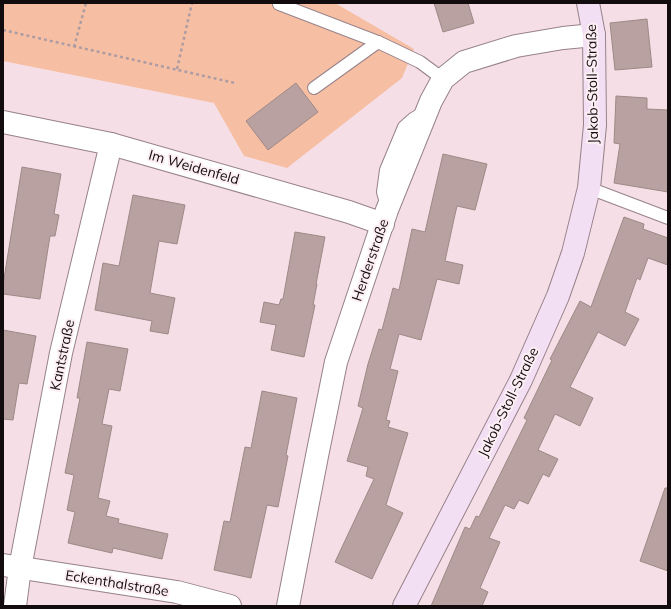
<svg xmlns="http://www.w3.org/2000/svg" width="671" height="609" viewBox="0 0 671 609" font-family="Mulish,sans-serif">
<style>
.green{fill:#f6bfa3}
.building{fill:#b8a1a0;stroke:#9f8987}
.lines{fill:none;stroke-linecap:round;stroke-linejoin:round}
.lane-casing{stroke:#97828a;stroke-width:14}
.street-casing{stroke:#97828a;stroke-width:24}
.secondary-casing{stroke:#97828a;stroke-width:24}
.path{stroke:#ae9ca2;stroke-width:2.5;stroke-dasharray:3 3;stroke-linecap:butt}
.lane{stroke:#fff;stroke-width:12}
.street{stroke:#fff;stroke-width:22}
.secondary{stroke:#f3dff3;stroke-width:22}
.labels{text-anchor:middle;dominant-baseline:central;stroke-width:4;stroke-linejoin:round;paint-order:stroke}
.street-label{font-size:14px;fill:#130c0e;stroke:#fceef3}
</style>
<rect width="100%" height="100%" fill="#f5dee6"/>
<!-- green -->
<path class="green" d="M3,3H335L414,49L402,78L287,168L244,156L214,103L3,61Z"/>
<!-- building -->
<g class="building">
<path d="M434,3H468L474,23L443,32Z"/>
<path d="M647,19L652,67L615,70L610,23Z"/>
<path d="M296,83L318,112L268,150L246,121Z"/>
<path d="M616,96L647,98V109L668,110V192L614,183L620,144L614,143Z"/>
<path d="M443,154L487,164L475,210L457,206L454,219L445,261L463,265L459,284L437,279L421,340L399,334L390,369L398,371L386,420L390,421L388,427L408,433L386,505L403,513L372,579L335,562L374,479L366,476L368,467L347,461L363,408L358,406L368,364L379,329L382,330L393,288L399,290L412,229L425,232Z"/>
<path d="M22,167L61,174L54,214L59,215L55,236H50L40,299L3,294V285Z"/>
<path d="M133,195L185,205L177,244L159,241L150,293L175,298L168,334L150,331L152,321L95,310L103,263L119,266Z"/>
<path d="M624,217L644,224L643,229L668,238V265L648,258L640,280L637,278L625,312L639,319L625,346L598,332L570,387L593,398L580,426L555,414L538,450L558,459L549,477L543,474L528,504L519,500L514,509L505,505L489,538L500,542L480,588L488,592L482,606H431L465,527L470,529L476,516L479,517L527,420L524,418L552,360L550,359L580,301L591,307Z"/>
<path d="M295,232L325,237L316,284H317L313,305H315L304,357L271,350L276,325L260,322L264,302L279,305L281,299H283Z"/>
<path d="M3,330L36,336L27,384L19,383L13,420L3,419Z"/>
<path d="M87,342L128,349L120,391L109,389L102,424L112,426L98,498L110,501L106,516L119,519L118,523L168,534L162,559L113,548L112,553L68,543L75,512L67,510L74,475L65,473L80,398H77Z"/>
<path d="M262,391L297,398L286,455L288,456L278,507L267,505L251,578L214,570L224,521L230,522L245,447L251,448Z"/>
<path d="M665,488H668V571L640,561Z"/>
</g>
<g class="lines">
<defs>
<g id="lane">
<path d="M279,4L378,42L420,62L443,79"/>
<path d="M314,88L378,42"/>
<path d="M589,188L668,218"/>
<path d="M387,206L383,192L386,170L404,127L413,119L423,113"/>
</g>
<g id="street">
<path d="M3,122L111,144L349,212L383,224"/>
<path d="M3,565L177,592L230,606"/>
<path d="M15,606L20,568L61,353L111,144"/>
<path d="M288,606L317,456L336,362L387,210L431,101L443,79L464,62L516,46L563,38L594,35"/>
</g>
<path id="secondary" d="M404,606L521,380L558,296L573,253L589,188L595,125L594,35L588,3"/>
</defs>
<!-- lane casing -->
<use href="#lane" class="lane-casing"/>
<!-- street casing -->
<use href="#street" class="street-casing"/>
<!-- secondary casing -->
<use href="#secondary" class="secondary-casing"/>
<!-- path -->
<g class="path">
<path d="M3,30L235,83"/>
<path d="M74,47L86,3"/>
<path d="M177,69L192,3"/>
</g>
<!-- lane -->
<use href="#lane" class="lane"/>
<!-- street -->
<use href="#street" class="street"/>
<!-- secondary -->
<use href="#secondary" class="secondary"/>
</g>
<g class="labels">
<!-- street labels -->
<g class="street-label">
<text transform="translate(592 84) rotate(-91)">Jakob-Stoll-Straße</text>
<text transform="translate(194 167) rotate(16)">Im Weidenfeld</text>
<text transform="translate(370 260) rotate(-71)">Herderstraße</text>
<text transform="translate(62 355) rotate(-78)">Kantstraße</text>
<text transform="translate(508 402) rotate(-64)">Jakob-Stoll-Straße</text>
<text transform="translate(117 583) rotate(9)">Eckenthalstraße</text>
</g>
</g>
<!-- border -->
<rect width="671" height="609" fill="none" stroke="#130c0e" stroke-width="8"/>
</svg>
